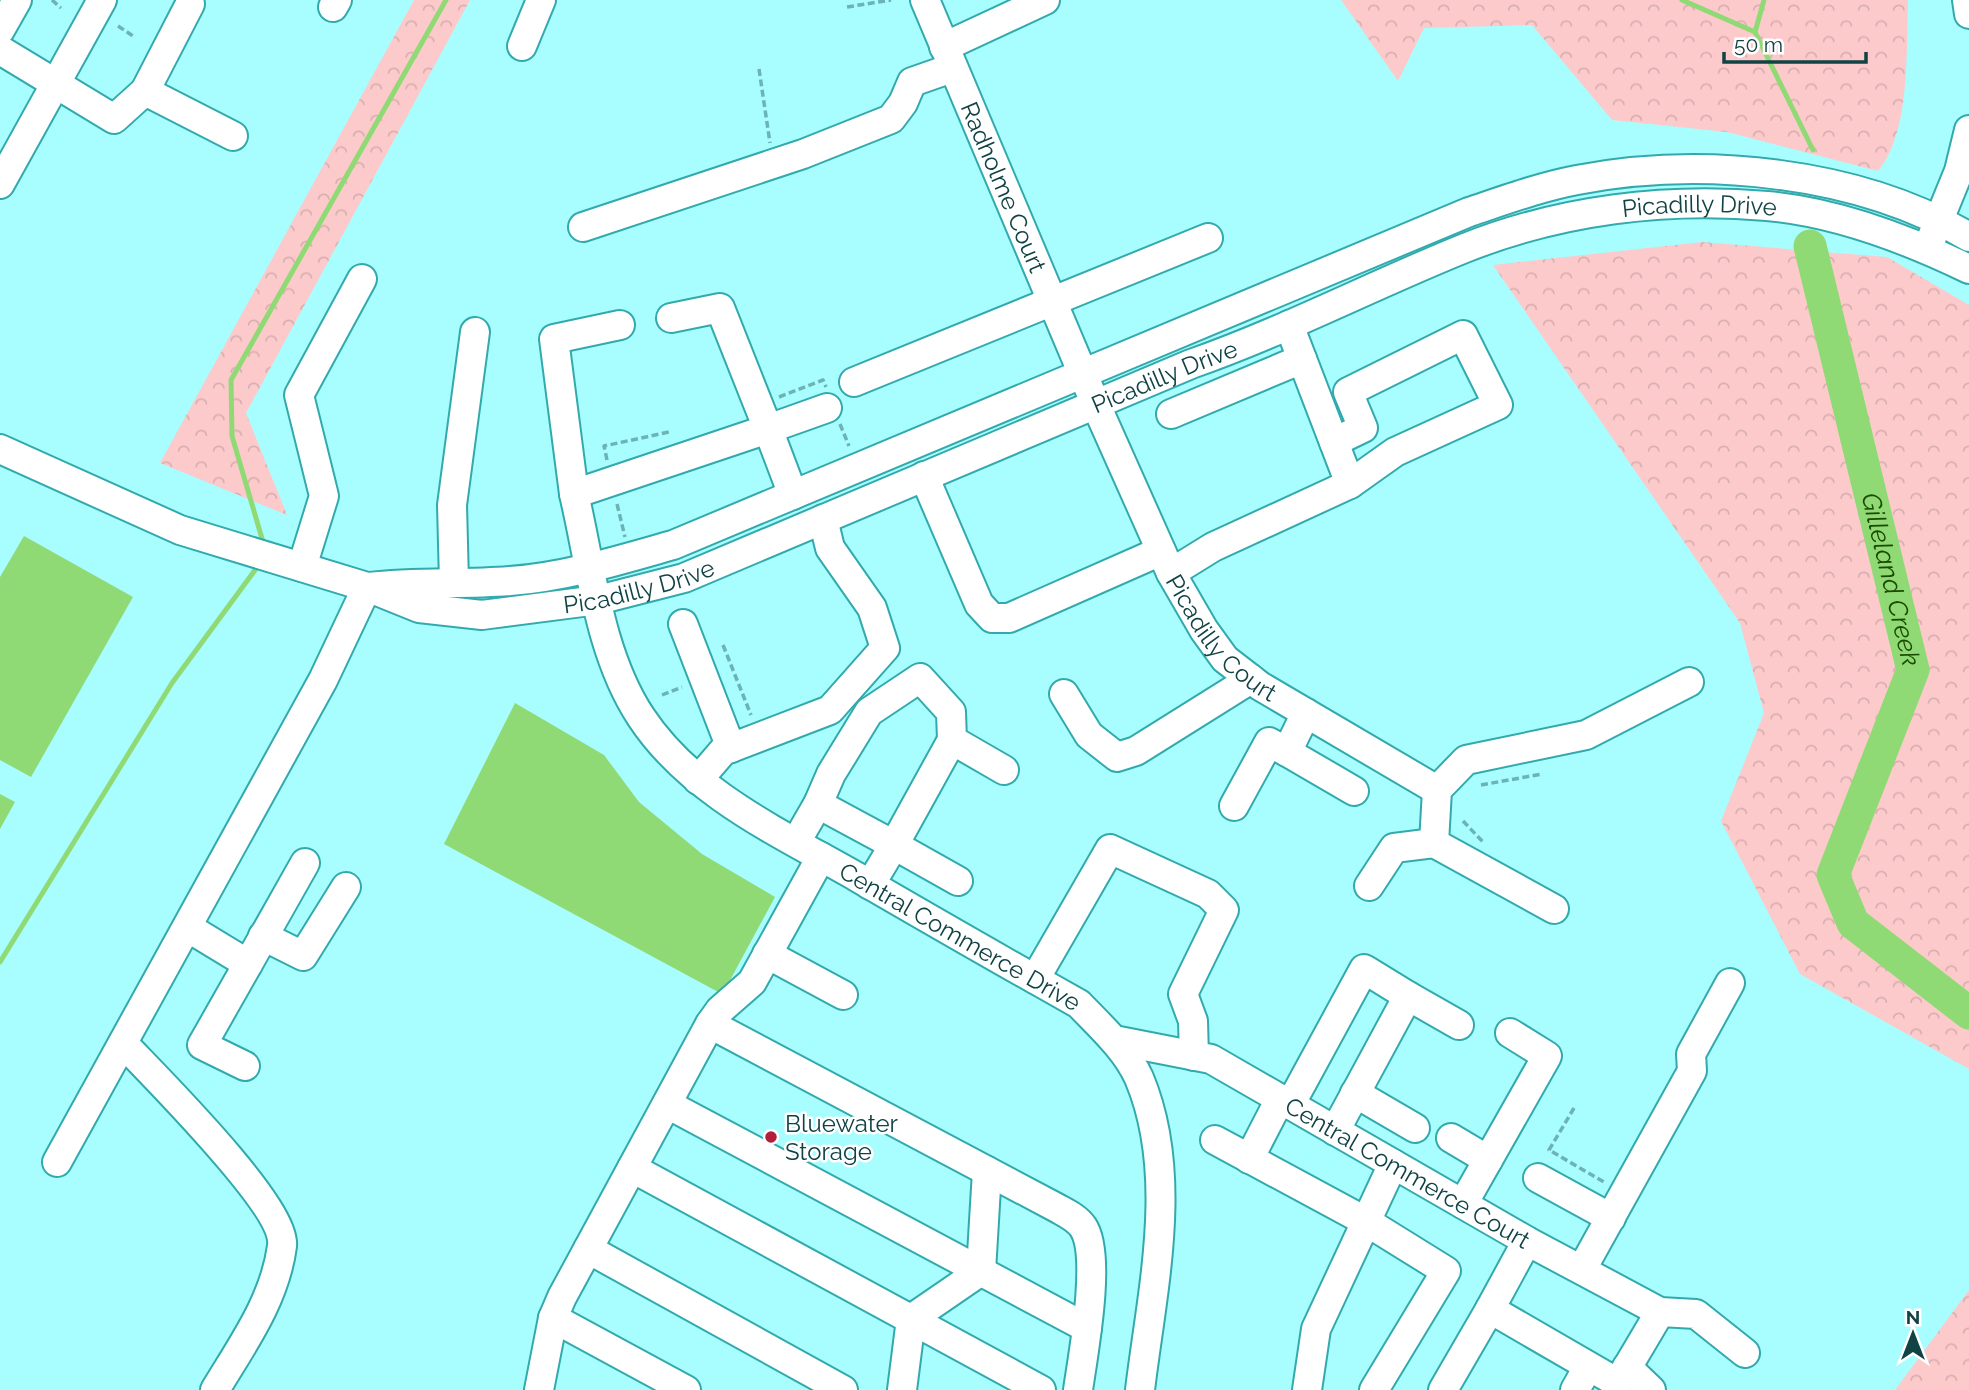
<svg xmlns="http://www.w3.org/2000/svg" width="1969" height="1390" viewBox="0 0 1969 1390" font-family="Raleway,sans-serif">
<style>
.forest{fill:url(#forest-crowns)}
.water{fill:#90da75}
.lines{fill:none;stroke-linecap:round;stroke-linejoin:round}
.stream{stroke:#90da75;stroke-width:5}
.river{stroke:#90da75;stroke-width:33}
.minor-casing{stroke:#32aaad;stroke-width:32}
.path{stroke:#6cb3b5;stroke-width:3.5;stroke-dasharray:7 3.5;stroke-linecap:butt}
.minor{stroke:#fff;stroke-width:28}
.poi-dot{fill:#b21f3a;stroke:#fff;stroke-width:2.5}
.labels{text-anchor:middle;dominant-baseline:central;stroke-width:5;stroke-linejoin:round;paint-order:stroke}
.street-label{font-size:24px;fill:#114244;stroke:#fff}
.poi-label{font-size:24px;fill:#114244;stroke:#fff;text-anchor:start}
.water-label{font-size:26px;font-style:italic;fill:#1b4a01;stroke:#fff}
</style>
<defs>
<pattern id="forest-crowns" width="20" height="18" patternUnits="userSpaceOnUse" patternTransform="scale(1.75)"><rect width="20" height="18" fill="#fdcacb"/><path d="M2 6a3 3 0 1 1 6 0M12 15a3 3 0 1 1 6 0" fill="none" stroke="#d8afb0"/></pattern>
</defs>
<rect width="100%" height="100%" fill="#a8fdff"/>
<!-- forest -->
<g class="forest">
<path d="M414,0H470L246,413L287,515L160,463Z"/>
<path d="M1341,0H1908C1906,50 1911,132 1878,171L1727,132L1612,120L1532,25L1424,28L1398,81Z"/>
<path d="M1702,242L1887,257L1969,305V1069L1800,974L1721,821L1764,713L1740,623L1493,265Z"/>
<path d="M1969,1290V1390H1895Z"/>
</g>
<!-- water -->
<g class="water">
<path d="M24,536L133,597L31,777L0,760V577Z"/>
<path d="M515,703L604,755L639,802L702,854L775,897L728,984L720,993L444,844Z"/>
<path d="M0,794L15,802L0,829Z"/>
</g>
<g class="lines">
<!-- stream -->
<g class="stream">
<path d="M1682,0L1755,32L1813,150"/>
<path d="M1755,32L1764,0"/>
<path d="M263,542L232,436L231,380L446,0"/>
<path d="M0,962L172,683L258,566"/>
</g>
<!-- river -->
<path class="river" id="s1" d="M1810,246L1913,670L1833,875L1853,923L1969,1013"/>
<defs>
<g id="minor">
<path id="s2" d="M925,0L1096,405L1171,573L1204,630L1225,659L1260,686L1437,790"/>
<path d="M1967,0L1969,14"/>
<path d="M333,7L337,0"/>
<path d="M0,30L17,0"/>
<path d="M522,46L541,0"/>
<path d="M944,47L1045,0"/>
<path d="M0,50L114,119L145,91L190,4"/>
<path d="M145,91L233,136"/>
<path d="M0,184L102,0"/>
<path d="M583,227L803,154L891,119L903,103L912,82L952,68"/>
<path d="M1932,237L1959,171L1969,130"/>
<path d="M671,318L720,308L768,429L827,408"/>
<path d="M854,382L1208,238"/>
<path d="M1171,414L1302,359"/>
<path d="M1334,442L1363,428L1348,392L1463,335L1498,405L1395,452L1350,484"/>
<path id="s3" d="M0,449L180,530L367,587L419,608L482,615L598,600L684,578L1191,364C1285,331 1373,285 1465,248C1560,210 1666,197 1767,206C1836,212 1907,239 1969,269"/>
<path d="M924,476L979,604L992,618H1009L1161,551"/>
<path d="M574,494L554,339L620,325"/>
<path id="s4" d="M793,495L768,429L574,494C591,566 599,654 641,717C691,793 780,833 857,877C931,920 1004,962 1079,1004C1100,1026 1126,1049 1139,1078C1180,1175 1152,1290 1140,1390"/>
<path d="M302,567L324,496L299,395L362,279"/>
<path d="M1171,573L1213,547L1350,484L1289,325"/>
<path d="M454,582L452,505L475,332"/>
<path d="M369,587C416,581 462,585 510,581C565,577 620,560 673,545L1469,212C1505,200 1540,187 1577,180C1702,156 1858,171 1969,237"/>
<path d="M683,624L731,748"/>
<path d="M1064,694L1089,735L1117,757L1136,751L1251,679"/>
<path d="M1287,752L1354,791"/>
<path d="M698,780L723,751L830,710L885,648L872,608L830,548L823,519"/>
<path d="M818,804L831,774L869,712L920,678L951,712L952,740L1004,770"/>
<path d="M1234,806L1269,742L1287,752L1306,713"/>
<path d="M796,842L818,804L894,845L952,740"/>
<path d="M870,885L894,845L958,881"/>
<path d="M1369,886L1394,848L1434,843"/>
<path d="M1554,909L1434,843L1437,790L1466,760L1586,735L1689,682"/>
<path d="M187,927L248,964L305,863"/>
<path d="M263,936L303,956L346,887"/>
<path d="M767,954L843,995"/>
<path d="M1035,979L1110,849L1208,894L1224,910L1183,994L1193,1021L1194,1056"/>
<path d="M1408,996L1459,1025"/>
<path d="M710,1024L1057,1208C1066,1213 1077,1218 1083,1227C1102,1255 1083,1355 1078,1390"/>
<path id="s5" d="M1114,1040L1211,1059L1527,1241L1660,1312L1696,1314L1745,1353"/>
<path d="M123,1043C153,1075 287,1207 282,1246C275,1300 242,1345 215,1390"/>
<path d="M245,1066L202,1045L248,964"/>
<path d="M1355,1093L1415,1128"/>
<path d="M667,1104L1087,1328"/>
<path d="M1290,1105L1364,969L1369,972L1408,996L1335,1131"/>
<path d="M1451,1138L1488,1160"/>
<path d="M1215,1140L1367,1222L1446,1271L1374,1390"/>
<path d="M1249,1159L1280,1099"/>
<path d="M57,1162L323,680L367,587"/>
<path d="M632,1168L1041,1390"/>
<path d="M1538,1178L1611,1218"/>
<path d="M1463,1204L1547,1056L1510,1033"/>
<path d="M1527,1241L1490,1309L1618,1383L1660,1312"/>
<path d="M588,1249L843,1390"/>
<path d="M1582,1269L1692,1071L1691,1054L1730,983"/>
<path d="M553,1318L686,1390"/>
<path d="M1627,1367L1651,1390"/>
<path d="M539,1390L553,1318L562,1297L710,1024L720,1010L752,982L821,857"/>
<path d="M902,1390L911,1319L981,1271L987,1171"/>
<path d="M1307,1390L1316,1329L1393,1164"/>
<path d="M1443,1390L1490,1309"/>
<path d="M1575,1390L1588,1367"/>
</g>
</defs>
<!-- minor casing -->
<use href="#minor" class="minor-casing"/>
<!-- path -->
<g class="path">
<path d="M52,0L61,8"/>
<path d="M847,7L891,0"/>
<path d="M118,26L133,36"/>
<path d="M759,69L770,143"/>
<path d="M779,397L823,380L826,387"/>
<path d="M840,424L849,446"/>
<path d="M607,460L604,446L669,432"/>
<path d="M617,504L625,537"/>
<path d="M723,645L751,715"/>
<path d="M662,695L682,687"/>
<path d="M1481,785L1542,774"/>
<path d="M1463,821L1484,843"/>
<path d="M1574,1108L1549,1150L1604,1182"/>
</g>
<!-- minor -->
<use href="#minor" class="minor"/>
</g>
<!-- markers -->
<circle class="poi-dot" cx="771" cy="1137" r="7"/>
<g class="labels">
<!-- street labels -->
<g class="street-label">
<text stroke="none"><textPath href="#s2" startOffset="203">Radholme Court</textPath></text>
<text stroke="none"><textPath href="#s3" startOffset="1806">Picadilly Drive</textPath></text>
<text stroke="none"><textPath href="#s3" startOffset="1239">Picadilly Drive</textPath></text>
<text stroke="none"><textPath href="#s3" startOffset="672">Picadilly Drive</textPath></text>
<text stroke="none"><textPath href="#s2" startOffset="707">Picadilly Court</textPath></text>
<text stroke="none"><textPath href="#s4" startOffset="900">Central Commerce Drive</textPath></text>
<text stroke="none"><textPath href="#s5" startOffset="326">Central Commerce Court</textPath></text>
</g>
<!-- poi labels -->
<g class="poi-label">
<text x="785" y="1123">Bluewater<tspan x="785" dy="28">Storage</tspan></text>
</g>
<!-- water labels -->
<g class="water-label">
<text stroke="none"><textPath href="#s1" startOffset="343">Gilleland Creek</textPath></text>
</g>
</g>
<!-- north arrow -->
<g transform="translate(1913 1334)" stroke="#ffffff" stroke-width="5" paint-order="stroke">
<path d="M0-5L12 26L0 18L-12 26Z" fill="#114244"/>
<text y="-10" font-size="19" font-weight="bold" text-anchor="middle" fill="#114244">N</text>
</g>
<!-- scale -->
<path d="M1724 52v10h142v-10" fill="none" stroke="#114244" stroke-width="3.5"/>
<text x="1734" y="52" font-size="21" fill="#114244" stroke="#ffffff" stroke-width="5" paint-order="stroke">50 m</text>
</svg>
